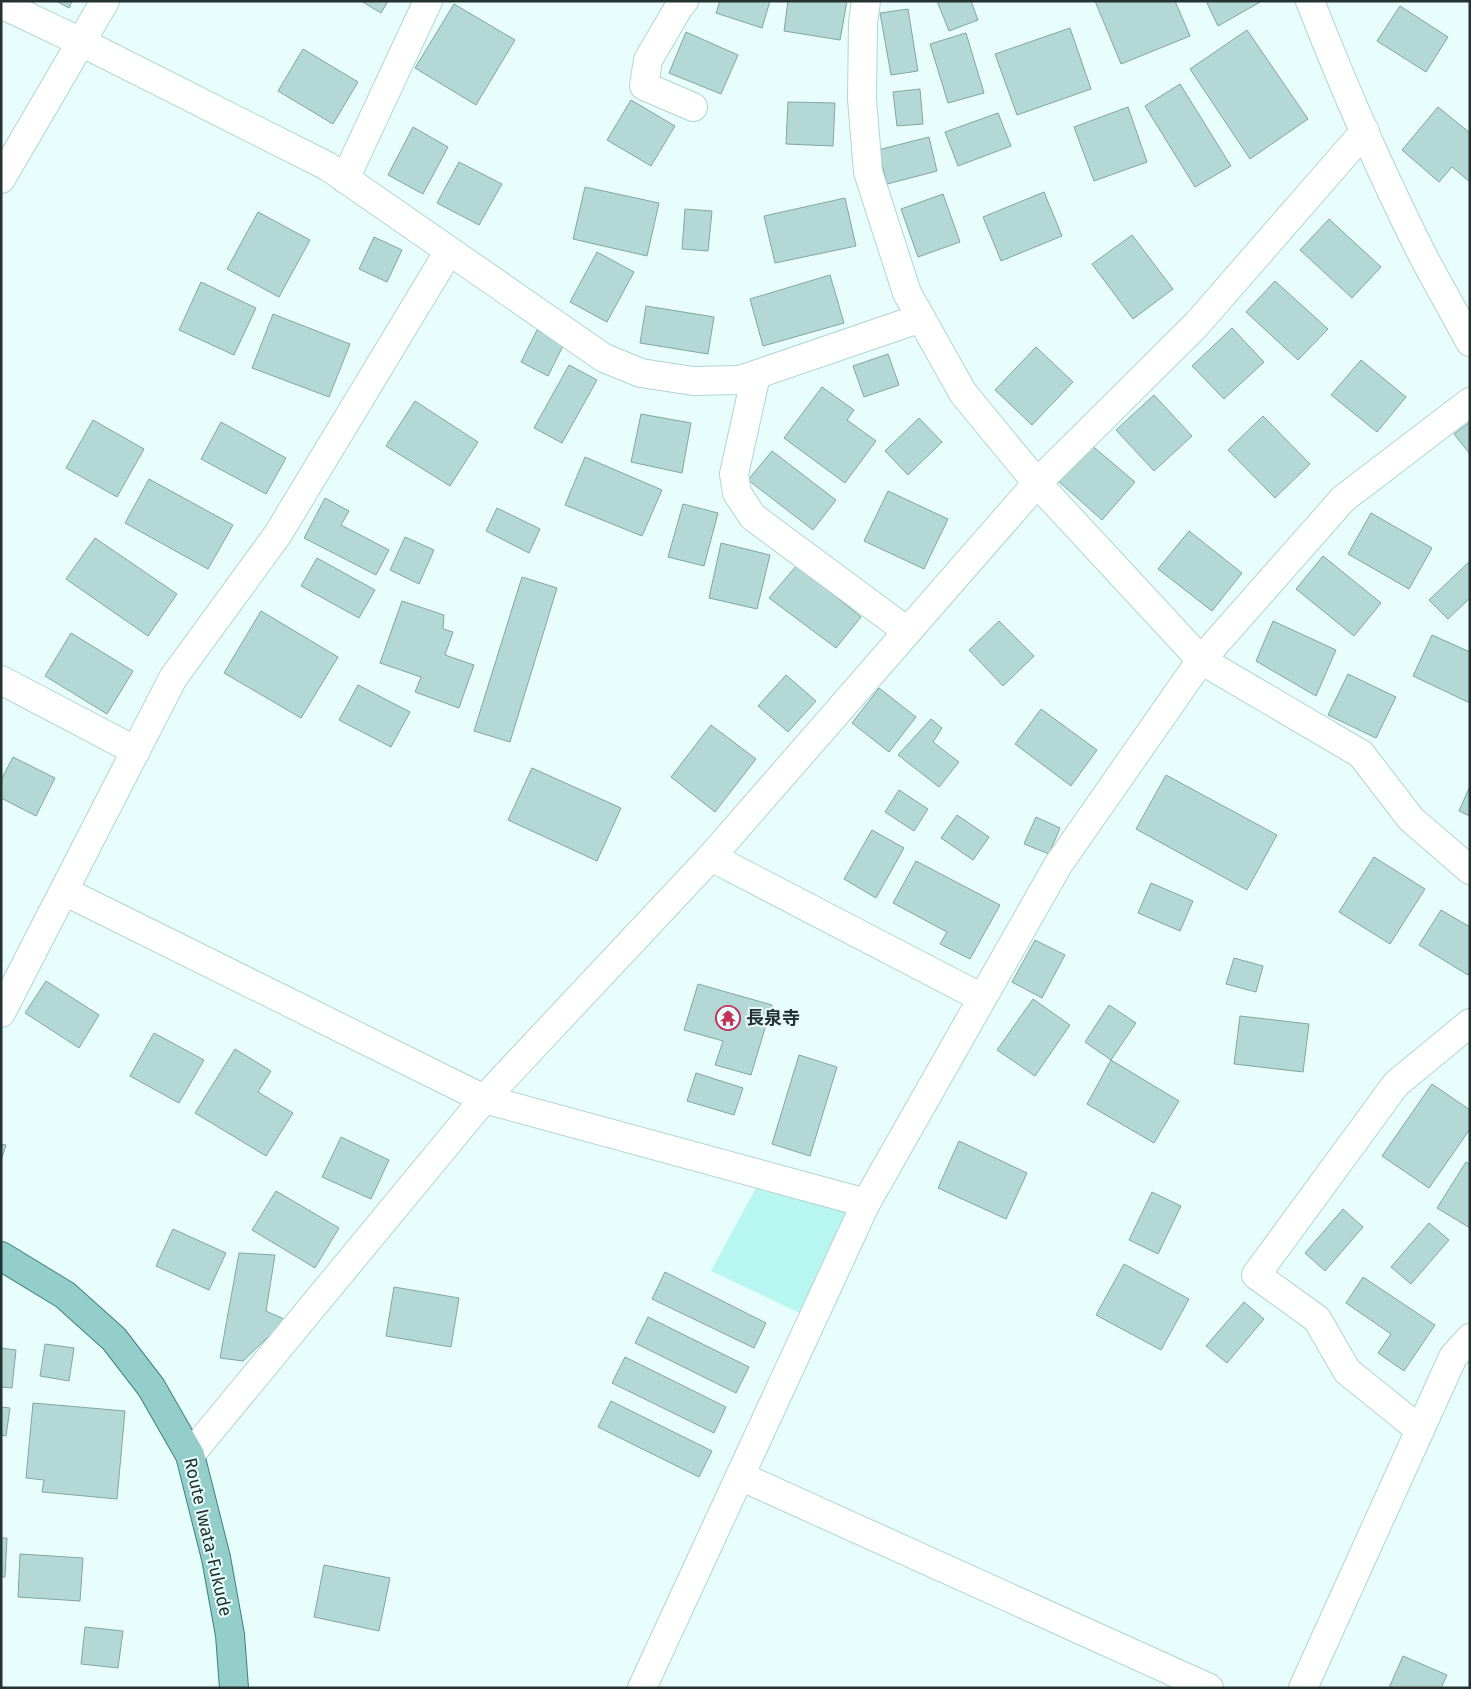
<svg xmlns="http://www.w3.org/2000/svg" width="1471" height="1689" viewBox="0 0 1471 1689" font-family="'Fira Sans','Noto Sans JP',sans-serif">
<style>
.green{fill:#b8f6f1}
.building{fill:#b3d8d5;stroke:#82a6a3}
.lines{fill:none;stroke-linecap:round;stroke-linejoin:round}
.street-casing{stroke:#b0d5d2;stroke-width:30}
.primary-casing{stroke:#3e827e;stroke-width:30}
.street{stroke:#fff;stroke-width:28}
.primary{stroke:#94ceca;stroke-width:28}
.labels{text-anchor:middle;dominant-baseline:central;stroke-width:4;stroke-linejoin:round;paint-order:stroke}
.poi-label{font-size:18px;font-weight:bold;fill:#243231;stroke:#e8fefc;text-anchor:start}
.street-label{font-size:18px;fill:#243231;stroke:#e8fefc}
</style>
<rect width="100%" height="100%" fill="#e8fefc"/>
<!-- green -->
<path class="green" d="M763,1175L866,1203L804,1315L711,1271Z"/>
<!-- building -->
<g class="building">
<path d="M56,1H72L69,8Z"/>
<path d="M361,1H388L381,13Z"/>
<path d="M720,1H770L762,28L716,13Z"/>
<path d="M788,1H847L840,40L784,31Z"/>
<path d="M937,1H971L978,20L949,31Z"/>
<path d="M1095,1H1175L1190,36L1121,64Z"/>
<path d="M1206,1H1262L1218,26Z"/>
<path d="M454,4L515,40L476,105L415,68Z"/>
<path d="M1400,6L1448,37L1426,72L1377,41Z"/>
<path d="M908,9L918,71L891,75L880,13Z"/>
<path d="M1070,28L1091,89L1017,115L995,54Z"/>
<path d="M1247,30L1308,119L1250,159L1190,69Z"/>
<path d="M686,32L738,55L721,94L669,73Z"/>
<path d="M966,33L984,93L948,103L930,44Z"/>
<path d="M303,49L358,82L333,124L278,91Z"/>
<path d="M1180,84L1231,166L1195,187L1145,106Z"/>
<path d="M920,89L923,124L897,126L893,92Z"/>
<path d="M631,100L675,126L651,166L607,140Z"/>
<path d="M788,102L835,103L833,146L786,144Z"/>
<path d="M1128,107L1147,162L1094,181L1074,127Z"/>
<path d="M1438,107L1470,133V182L1452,167L1439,182L1402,150Z"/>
<path d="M998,113L1011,146L958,166L945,132Z"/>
<path d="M413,127L448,147L423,194L388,175Z"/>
<path d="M929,137L937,171L887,184L878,150Z"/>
<path d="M459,162L502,184L479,225L437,203Z"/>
<path d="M585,187L659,203L647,256L573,239Z"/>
<path d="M1044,192L1062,236L1001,261L983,217Z"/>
<path d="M943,194L960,242L918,257L901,209Z"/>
<path d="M845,198L856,246L775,263L764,216Z"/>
<path d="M685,209L712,211L708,251L682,249Z"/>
<path d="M258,212L310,240L279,297L227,269Z"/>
<path d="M1329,219L1381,267L1352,298L1300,250Z"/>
<path d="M1132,235L1173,289L1133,319L1092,264Z"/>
<path d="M374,237L402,250L387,282L359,269Z"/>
<path d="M597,252L634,272L607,322L570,302Z"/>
<path d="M830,275L844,323L763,346L750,299Z"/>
<path d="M1275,281L1328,329L1298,360L1246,312Z"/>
<path d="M201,282L256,308L234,355L179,330Z"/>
<path d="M646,306L714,317L708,354L640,343Z"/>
<path d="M273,314L350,344L329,397L252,368Z"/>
<path d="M1232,328L1264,362L1224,399L1192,366Z"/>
<path d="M537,330L564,344L548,376L521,362Z"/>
<path d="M1036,347L1073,382L1032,425L995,390Z"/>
<path d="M888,354L899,385L864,397L853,366Z"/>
<path d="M1361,360L1406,397L1377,432L1331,395Z"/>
<path d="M569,365L597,380L562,443L534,428Z"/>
<path d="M822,387L854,410L847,420L876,441L845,483L784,438Z"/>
<path d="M1154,395L1192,436L1154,471L1116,430Z"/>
<path d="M415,401L478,442L450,486L386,446Z"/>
<path d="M641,414L691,423L682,473L631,462Z"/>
<path d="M1263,416L1310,464L1275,498L1228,450Z"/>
<path d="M919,418L942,442L908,475L885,451Z"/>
<path d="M93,420L144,449L117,497L66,468Z"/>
<path d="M221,422L286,458L266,494L201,459Z"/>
<path d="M1470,422V454L1454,434Z"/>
<path d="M1089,443L1135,482L1102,520L1057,480Z"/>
<path d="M772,451L836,500L813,530L748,480Z"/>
<path d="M585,457L662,490L642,536L565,505Z"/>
<path d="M149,479L233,525L208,569L125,523Z"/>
<path d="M888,491L948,519L924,569L864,541Z"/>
<path d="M325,498L349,511L341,525L389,550L376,575L304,538Z"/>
<path d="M683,504L718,513L704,566L668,557Z"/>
<path d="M497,508L540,529L529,553L486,531Z"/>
<path d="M1371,513L1432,548L1409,589L1348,554Z"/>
<path d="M1189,531L1242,573L1212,611L1158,569Z"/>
<path d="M405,537L434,550L419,584L390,570Z"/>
<path d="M95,538L177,594L148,636L66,579Z"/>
<path d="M721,543L770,555L757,609L709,598Z"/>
<path d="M1323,556L1381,603L1354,636L1296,589Z"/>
<path d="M317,558L375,590L359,618L301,586Z"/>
<path d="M1470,561V598L1448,619L1429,600Z"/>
<path d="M797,565L861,617L836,648L769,598Z"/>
<path d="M522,577L557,588L510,742L474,731Z"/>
<path d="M402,601L444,615L443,629L453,632L445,655L474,665L459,708L415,692L421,677L380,663Z"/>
<path d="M261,611L338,657L301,718L224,673Z"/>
<path d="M999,621L1034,656L1003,686L969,650Z"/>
<path d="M1273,621L1336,650L1316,696L1256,661Z"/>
<path d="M71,633L133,671L107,714L45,676Z"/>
<path d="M1432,635L1470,652V703L1413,676Z"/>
<path d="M1348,674L1396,697L1376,738L1328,715Z"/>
<path d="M786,675L816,701L788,732L758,706Z"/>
<path d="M358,685L410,712L391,747L339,720Z"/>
<path d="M879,688L916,717L889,752L852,723Z"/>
<path d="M1041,709L1097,750L1071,786L1015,744Z"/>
<path d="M931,719L942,728L933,742L959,762L939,787L898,755Z"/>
<path d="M711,725L756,759L715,812L671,777Z"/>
<path d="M13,757L55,778L36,816L1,798V780Z"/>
<path d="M532,768L621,808L597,861L508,820Z"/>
<path d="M1166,775L1277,835L1247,890L1136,829Z"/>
<path d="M1470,786V816L1459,811Z"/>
<path d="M899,790L928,809L914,831L885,812Z"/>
<path d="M957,815L989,837L973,860L941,838Z"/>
<path d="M1036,817L1060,828L1049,854L1024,844Z"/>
<path d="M872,830L904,848L876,898L844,879Z"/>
<path d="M1374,857L1425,889L1390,944L1339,912Z"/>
<path d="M916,861L1000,905L970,959L940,944L947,932L893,903Z"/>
<path d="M1151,883L1193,901L1180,931L1138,913Z"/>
<path d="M1441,910L1470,927V971L1468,975L1419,945Z"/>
<path d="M1035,940L1065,955L1042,998L1012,982Z"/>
<path d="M1234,958L1263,966L1256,992L1226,984Z"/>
<path d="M46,981L99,1015L79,1048L25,1013Z"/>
<path d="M698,984L772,1005L751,1075L715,1065L723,1041L684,1030Z"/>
<path d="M1033,999L1070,1025L1035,1076L997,1050Z"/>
<path d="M1109,1005L1136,1023L1111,1060L1085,1042Z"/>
<path d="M1240,1016L1309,1024L1303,1072L1234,1064Z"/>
<path d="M154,1033L204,1060L179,1103L130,1076Z"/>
<path d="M235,1049L271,1071L258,1092L293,1113L266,1156L195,1113Z"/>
<path d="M799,1055L837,1067L810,1156L772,1144Z"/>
<path d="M1111,1060L1179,1101L1154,1143L1087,1104Z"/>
<path d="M696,1073L743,1088L734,1115L687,1101Z"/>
<path d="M1432,1084L1470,1110V1129L1429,1188L1382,1156Z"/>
<path d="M341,1137L389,1160L371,1199L322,1177Z"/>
<path d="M959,1141L1027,1173L1006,1219L938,1188Z"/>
<path d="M1,1144L6,1145L1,1161Z"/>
<path d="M1466,1162L1470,1164V1228L1437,1208Z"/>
<path d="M276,1191L339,1228L315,1268L252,1230Z"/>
<path d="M1152,1192L1181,1206L1158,1254L1129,1240Z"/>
<path d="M1343,1209L1363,1227L1325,1271L1305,1253Z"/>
<path d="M1429,1223L1449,1240L1411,1284L1391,1267Z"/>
<path d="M173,1229L226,1253L209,1290L156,1266Z"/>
<path d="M239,1253L275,1255L266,1311L286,1320L243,1361L220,1358Z"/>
<path d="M1124,1264L1189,1299L1161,1350L1096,1315Z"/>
<path d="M665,1272L766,1323L754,1348L652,1299Z"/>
<path d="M1363,1277L1435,1325L1404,1371L1378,1353L1391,1334L1346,1303Z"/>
<path d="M394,1287L459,1298L451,1347L386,1336Z"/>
<path d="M1244,1302L1264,1319L1227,1363L1206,1346Z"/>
<path d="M648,1317L749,1367L736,1393L635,1343Z"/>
<path d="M45,1344L74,1348L69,1381L40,1376Z"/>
<path d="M1,1348L16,1350L12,1388L1,1387Z"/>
<path d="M625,1357L726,1407L714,1433L612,1383Z"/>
<path d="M611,1401L712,1451L699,1477L598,1427Z"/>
<path d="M33,1403L125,1411L117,1499L42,1492L44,1480L26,1478Z"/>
<path d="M1,1407L10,1408L6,1436L1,1435Z"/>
<path d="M1,1538H7L5,1577H1Z"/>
<path d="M20,1554L83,1558L80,1601L18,1597Z"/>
<path d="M324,1565L390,1578L379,1631L314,1617Z"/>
<path d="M85,1627L123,1631L118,1668L81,1664Z"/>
<path d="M1403,1656L1447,1675L1441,1688H1389Z"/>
</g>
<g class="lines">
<defs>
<g id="street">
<path d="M684,1L679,7L648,60L644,86L693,107"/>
<path d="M866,1L863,23L862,99L868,172L907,293L963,393L1037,483L1201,660L1361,754L1411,819L1470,870"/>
<path d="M1310,1C1344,88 1382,175 1424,258C1439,286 1455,314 1470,342"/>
<path d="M1,4L79,41L327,166L604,358L641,373L693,381L740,380L921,318"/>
<path d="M1,179L105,1"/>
<path d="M345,179L428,1"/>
<path d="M756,375L734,474L737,493L753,517L907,631"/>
<path d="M1,680L136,751"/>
<path d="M711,857L982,998"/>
<path d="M64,891L484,1099L866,1203"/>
<path d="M1,1013L173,678L278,534L449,251"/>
<path d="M1420,1430L1347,1371L1317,1319L1256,1275L1396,1084L1470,1023"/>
<path d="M190,1455L484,1099L711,857L1037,483L1197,324L1365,131"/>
<path d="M740,1476L1209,1688"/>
<path d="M642,1688L866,1203L1058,865L1201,660L1343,499L1470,402"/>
<path d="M1303,1688L1453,1357L1470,1338"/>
</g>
<path id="primary" d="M1,1256L65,1295L114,1339L151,1387L190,1455L216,1558L230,1635L234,1688"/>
</defs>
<!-- street casing -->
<use href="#street" class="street-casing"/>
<!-- primary casing -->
<use href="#primary" class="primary-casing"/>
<!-- street -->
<use href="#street" class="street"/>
<!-- primary -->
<use href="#primary" class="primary"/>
</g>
<!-- icons -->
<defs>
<symbol id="temple-ring" viewBox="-11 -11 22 22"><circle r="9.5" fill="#e8fefc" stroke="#c23359" stroke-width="1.5"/><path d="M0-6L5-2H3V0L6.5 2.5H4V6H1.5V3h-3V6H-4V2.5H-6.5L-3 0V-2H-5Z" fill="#c23359"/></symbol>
</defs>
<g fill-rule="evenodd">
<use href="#temple-ring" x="714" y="1004" width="28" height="28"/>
</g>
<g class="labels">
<!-- poi labels -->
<g class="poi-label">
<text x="746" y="1018">長泉寺</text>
</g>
<!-- street labels -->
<g class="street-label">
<text transform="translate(208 1537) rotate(77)">Route Iwata-Fukude</text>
</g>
</g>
<!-- border -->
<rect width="1471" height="1689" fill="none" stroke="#243231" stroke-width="5"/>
</svg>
